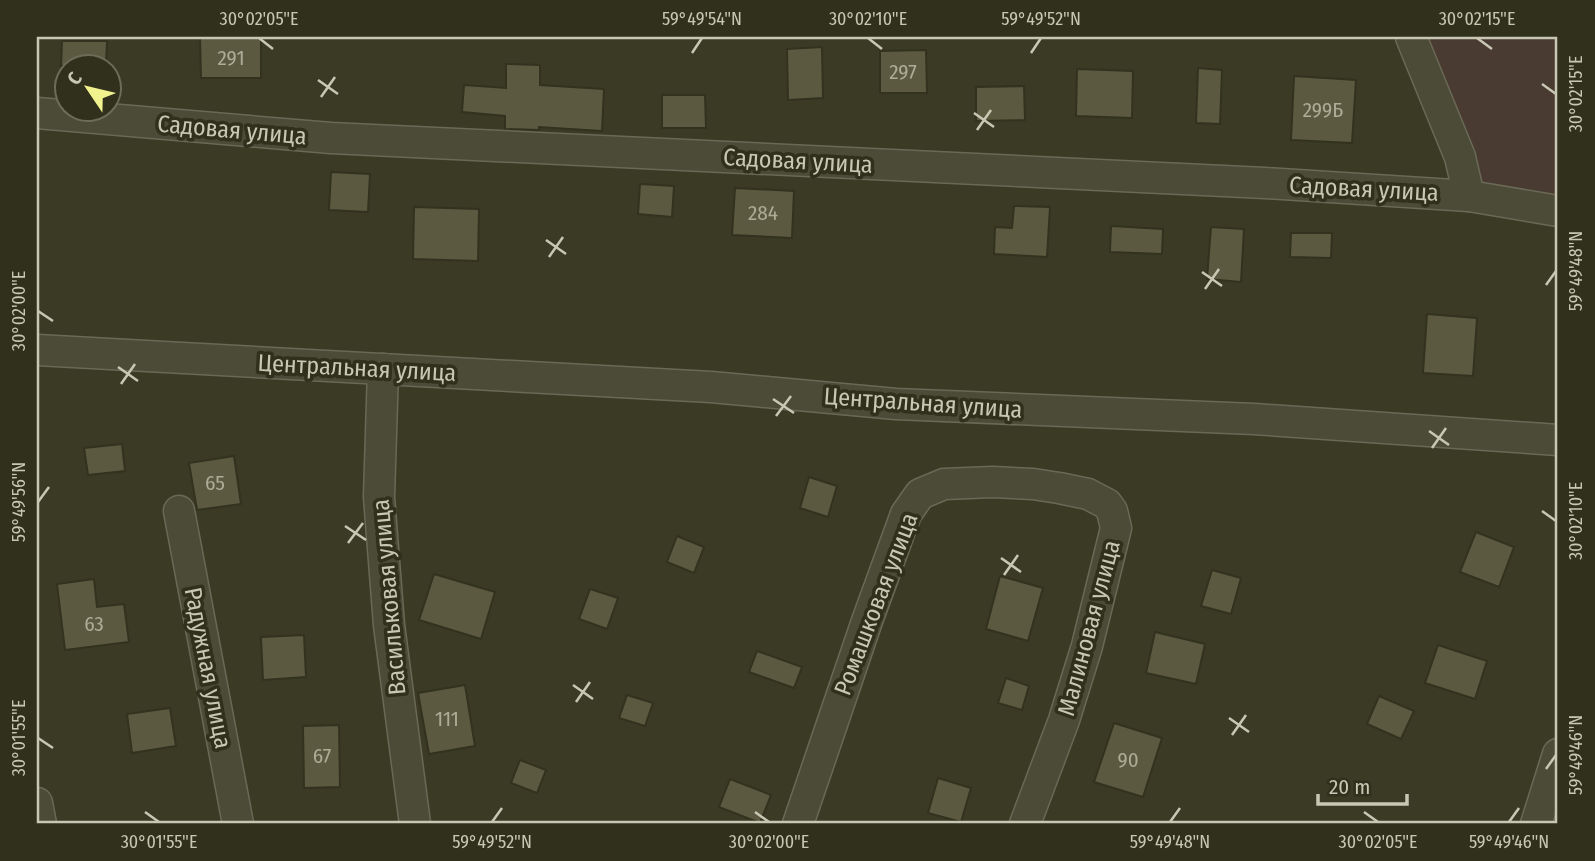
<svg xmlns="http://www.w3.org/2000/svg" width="1595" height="861" viewBox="0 0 1595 861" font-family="'Fira Sans Condensed',sans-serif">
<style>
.green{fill:#493a32}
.building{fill:#5b5a41;stroke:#32321f;stroke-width:2}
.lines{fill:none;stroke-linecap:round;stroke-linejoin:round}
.minor-casing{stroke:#696956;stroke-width:33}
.minor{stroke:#4c4b38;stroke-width:30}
.ticks{fill:none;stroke:#c7c7b4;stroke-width:2.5}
.labels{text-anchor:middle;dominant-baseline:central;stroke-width:7;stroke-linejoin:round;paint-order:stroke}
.number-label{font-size:21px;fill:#acac97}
.street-label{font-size:24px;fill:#c7c7b4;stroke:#30301d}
.neatline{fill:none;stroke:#c7c7b4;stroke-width:2.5}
.ticks-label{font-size:18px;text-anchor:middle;fill:#c7c7b4}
</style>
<rect width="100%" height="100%" fill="#3b3a25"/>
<!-- green -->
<path class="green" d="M1421,37H1558V196L1480,182Z"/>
<!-- building -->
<g class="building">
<path d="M200,37H261V78H201Z"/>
<path d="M62,41H107L106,66H61Z"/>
<path d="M822,47L823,98L788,100L787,49Z"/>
<path d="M926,50L927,93H880V51Z"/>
<path d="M506,64L540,65V85L604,89L602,131L539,127V130L505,129V116L462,112L464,85L506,88Z"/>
<path d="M1198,68L1222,70L1220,124L1196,123Z"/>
<path d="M1077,69L1133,71L1132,118L1076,116Z"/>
<path d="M1294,76L1356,80L1352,143L1291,140Z"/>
<path d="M1024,86L1025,120L976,121V87Z"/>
<path d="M662,95H705L706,128H662Z"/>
<path d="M331,172L370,174L368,212L329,210Z"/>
<path d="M640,184L674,186L672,217L638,214Z"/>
<path d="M735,188L794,191L792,238L732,235Z"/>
<path d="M1014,206L1050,207L1047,257L994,254L995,227L1012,228Z"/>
<path d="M414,207L479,209L478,261L413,259Z"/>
<path d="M1111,226L1163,229L1162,254L1110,252Z"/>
<path d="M1211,227L1244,229L1241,282L1207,279Z"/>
<path d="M1291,233H1332L1331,258L1290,257Z"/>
<path d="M1427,314L1477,318L1473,376L1423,373Z"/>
<path d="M122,444L125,471L88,475L84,448Z"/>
<path d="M234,456L241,504L197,510L189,463Z"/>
<path d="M809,477L837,486L828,517L800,508Z"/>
<path d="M1476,532L1514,547L1499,587L1460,572Z"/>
<path d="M677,536L704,547L694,573L667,562Z"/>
<path d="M1212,570L1241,578L1231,614L1201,606Z"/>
<path d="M434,574L495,592L481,639L419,620Z"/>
<path d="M1000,576L1043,588L1028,641L986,629Z"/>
<path d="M94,579L97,607L124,604L129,642L65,650L57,584Z"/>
<path d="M590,589L618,598L607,629L579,619Z"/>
<path d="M1155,632L1205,644L1196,684L1146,673Z"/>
<path d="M304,635L306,677L263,680L261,637Z"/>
<path d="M1438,645L1487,661L1475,699L1425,683Z"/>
<path d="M757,651L802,667L794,688L749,672Z"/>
<path d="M1006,678L1029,686L1022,710L998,703Z"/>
<path d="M465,685L475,746L429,754L418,693Z"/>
<path d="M627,695L653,703L645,726L619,718Z"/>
<path d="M1379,696L1414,711L1401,739L1367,724Z"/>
<path d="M170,708L176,746L132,753L127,714Z"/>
<path d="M1114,723L1162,738L1143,797L1094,782Z"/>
<path d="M339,725L340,787L304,788L303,726Z"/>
<path d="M520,760L546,770L537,793L511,783Z"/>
<path d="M938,778L971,788L961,822L928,813Z"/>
<path d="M730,779L771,795L760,823L719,807Z"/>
</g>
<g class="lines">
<defs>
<g id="minor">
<path d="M1411,37L1460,157L1469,196"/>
<path d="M37,113L331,138L1265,183L1469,196L1558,211"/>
<path d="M37,350L711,387L896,404L1254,419L1558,440"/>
<path d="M383,369L379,497L389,625L415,824"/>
<path d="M179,511L238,824"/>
<path d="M37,803L41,824"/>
<path d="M798,824L867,621L906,514L920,494L944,484L993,482L1033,484L1059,488L1088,494L1107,504L1112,511L1116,528L1087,646L1064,720L1025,824"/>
<path d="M1536,824L1558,754"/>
</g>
</defs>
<!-- minor casing -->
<use href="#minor" class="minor-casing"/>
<!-- minor -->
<use href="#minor" class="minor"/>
</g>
<!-- ticks -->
<path class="ticks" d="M259,38L273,49M868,38L882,49M1477,38L1492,49M692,53L702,38M1031,53L1041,38M318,80L338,94M1542,84L1556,94M321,97L335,77M974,113L994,127M977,130L991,110M546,240L566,254M549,257L563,237M1202,272L1222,286M1546,285L1556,271M1205,289L1219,269M38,311L53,321M118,367L138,381M121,384L135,364M773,399L794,413M776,416L791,396M1429,431L1449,445M1432,448L1446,428M38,502L49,487M1542,511L1556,521M345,526L366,540M348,543L363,523M1001,558L1021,572M1004,575L1018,555M573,685L593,699M576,702L590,682M1229,718L1249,732M1232,735L1246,715M38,738L53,748M1546,769L1556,755M145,812L159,822M755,812L769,822M1364,812L1378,822M492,822L502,808M1170,822L1180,808M1509,822L1519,808"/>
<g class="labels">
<!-- number labels -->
<g class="number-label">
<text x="231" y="58">291</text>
<text x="903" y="72">297</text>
<text x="1323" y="110">299Б</text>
<text x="763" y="213">284</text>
<text x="215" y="483">65</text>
<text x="94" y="624">63</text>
<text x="447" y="719">111</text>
<text x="322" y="756">67</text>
<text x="1128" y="760">90</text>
</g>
<!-- street labels -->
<g class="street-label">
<text transform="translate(232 130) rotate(5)">Садовая улица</text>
<text transform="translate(798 161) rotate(3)">Садовая улица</text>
<text transform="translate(1364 189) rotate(3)">Садовая улица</text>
<text transform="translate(357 368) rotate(3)">Центральная улица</text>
<text transform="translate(923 403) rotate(4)">Центральная улица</text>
<text transform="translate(389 597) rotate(-95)">Васильковая улица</text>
<text transform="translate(876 604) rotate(-69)">Ромашковая улица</text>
<text transform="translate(1089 628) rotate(-75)">Малиновая улица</text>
<text transform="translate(208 668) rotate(79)">Радужная улица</text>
</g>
</g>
<!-- border -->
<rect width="1595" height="861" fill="none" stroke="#30301d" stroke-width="77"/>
<!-- north arrow -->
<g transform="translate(88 88) rotate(305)"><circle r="33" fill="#30301d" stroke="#6c6c59" stroke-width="2"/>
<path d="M0-5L12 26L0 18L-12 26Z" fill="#f1f28e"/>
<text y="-10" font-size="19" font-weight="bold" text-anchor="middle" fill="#c7c7b4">С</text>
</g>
<!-- scale -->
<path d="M1318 794v10h89v-10" fill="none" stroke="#c7c7b4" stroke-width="3.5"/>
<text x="1329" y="794" font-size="21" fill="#c7c7b4" stroke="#30301d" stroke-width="5" paint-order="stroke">20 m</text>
<rect x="38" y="38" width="1518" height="784" class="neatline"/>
<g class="ticks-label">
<text x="259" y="25">30°02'05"E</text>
<text x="702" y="25">59°49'54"N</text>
<text x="868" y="25">30°02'10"E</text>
<text x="1041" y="25">59°49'52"N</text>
<text x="1477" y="25">30°02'15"E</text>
<text transform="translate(1576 94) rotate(-90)" y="6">30°02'15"E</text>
<text transform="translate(1576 271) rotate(-90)" y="6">59°49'48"N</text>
<text transform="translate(19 311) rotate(-90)" y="6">30°02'00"E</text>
<text transform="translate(19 502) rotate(-90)" y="6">59°49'56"N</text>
<text transform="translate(1576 521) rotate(-90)" y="6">30°02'10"E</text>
<text transform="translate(19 738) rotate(-90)" y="6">30°01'55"E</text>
<text transform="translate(1576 755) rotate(-90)" y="6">59°49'46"N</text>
<text x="159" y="848">30°01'55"E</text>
<text x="492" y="848">59°49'52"N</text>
<text x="769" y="848">30°02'00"E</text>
<text x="1170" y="848">59°49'48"N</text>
<text x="1378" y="848">30°02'05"E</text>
<text x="1509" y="848">59°49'46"N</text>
</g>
</svg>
